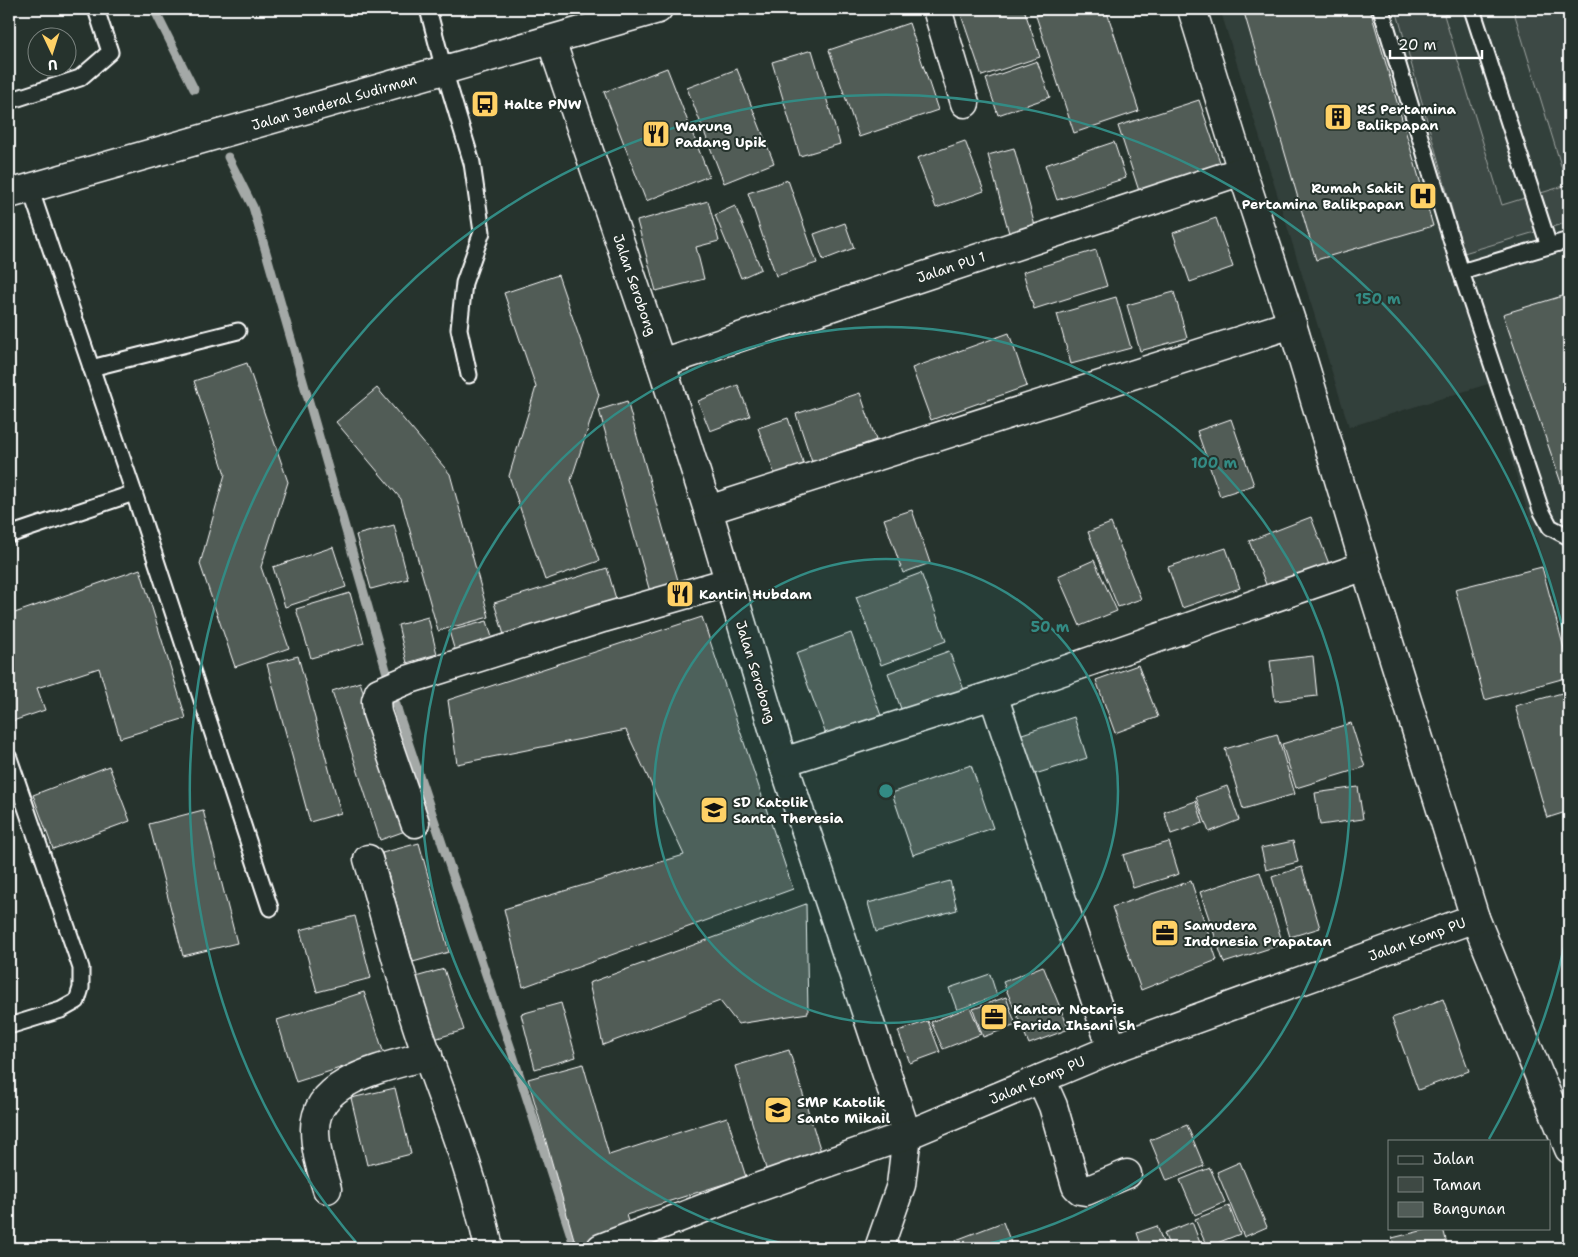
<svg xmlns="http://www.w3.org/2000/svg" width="1578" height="1257" viewBox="0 0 1578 1257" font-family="'Shantell Sans',sans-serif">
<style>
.built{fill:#333f3a}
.green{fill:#3e4944;stroke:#9ea4a2}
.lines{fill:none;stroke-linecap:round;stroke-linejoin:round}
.stream{stroke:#a4a9a7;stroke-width:9}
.building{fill:#515c57;stroke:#fff}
.lane-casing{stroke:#fff;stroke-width:19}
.street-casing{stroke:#fff;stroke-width:31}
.highway-casing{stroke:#fff;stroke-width:31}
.lane{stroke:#26332d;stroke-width:15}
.street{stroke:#26332d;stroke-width:28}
.highway{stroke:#26332d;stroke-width:28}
.ring{fill:none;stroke:#338b84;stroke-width:2.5}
.labels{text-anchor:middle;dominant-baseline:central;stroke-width:4;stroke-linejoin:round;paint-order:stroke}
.street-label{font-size:14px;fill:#fff;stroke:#26332d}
.poi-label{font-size:14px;font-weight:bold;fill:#fff;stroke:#26332d;text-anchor:start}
.centre{fill:#338b84;stroke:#26332d;stroke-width:2.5}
.ring-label{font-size:15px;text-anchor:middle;font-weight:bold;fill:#338b84;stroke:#26332d;stroke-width:4;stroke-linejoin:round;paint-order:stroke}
</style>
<rect width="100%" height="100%" fill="#26332d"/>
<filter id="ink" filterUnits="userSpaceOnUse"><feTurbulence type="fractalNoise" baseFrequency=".02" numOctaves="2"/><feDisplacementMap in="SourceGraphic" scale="10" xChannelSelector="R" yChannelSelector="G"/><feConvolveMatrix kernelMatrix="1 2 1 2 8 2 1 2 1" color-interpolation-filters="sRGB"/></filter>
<g filter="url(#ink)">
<!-- built -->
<path class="built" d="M1220,9H1569V646L1488,384L1349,427Z"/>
<!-- green -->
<path class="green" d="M1396,9H1464L1444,15L1502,205L1567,185L1513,9H1569V222L1464,253Z"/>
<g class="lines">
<!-- stream -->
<g class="stream">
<path d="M154,9L194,89"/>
<path d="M228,157L253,207L399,715L512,1052L575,1248"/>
</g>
</g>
<!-- building -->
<g class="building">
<path d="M959,9H1024L1040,57L982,76Z"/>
<path d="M1057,9H1106L1139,111L1074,133L1036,16Z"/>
<path d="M1243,9H1370L1433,226L1316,260Z"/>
<path d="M909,23L938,110L859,137L829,50Z"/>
<path d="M812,50L840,144L800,156L772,62Z"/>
<path d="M1037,61L1050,97L998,115L986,79Z"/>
<path d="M667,68L709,176L646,201L604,92Z"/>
<path d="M737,69L774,163L724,183L687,88Z"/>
<path d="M1199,100L1221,165L1139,191L1118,126Z"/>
<path d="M965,141L984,191L936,208L917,158Z"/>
<path d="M1114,142L1126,178L1057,200L1045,165Z"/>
<path d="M1014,148L1035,226L1009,233L988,155Z"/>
<path d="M788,180L817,263L776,276L748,193Z"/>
<path d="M708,201L719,241L696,247L704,279L656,291L637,221Z"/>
<path d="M735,206L761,269L741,278L715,215Z"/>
<path d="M1216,218L1233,267L1190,282L1173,233Z"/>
<path d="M845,223L854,248L823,260L814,234Z"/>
<path d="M1096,250L1107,286L1034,309L1023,272Z"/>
<path d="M558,275L599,395L571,480L599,561L545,580L509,476L536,387L504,293Z"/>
<path d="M1174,292L1187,338L1140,351L1127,305Z"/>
<path d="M1569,294V506L1503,314Z"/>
<path d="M1116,297L1131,348L1071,364L1057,314Z"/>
<path d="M1009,333L1027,386L931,420L912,368Z"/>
<path d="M247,363L288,482L261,567L289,648L235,667L200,564L225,474L194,381Z"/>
<path d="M738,385L750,416L710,431L698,401Z"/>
<path d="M377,388L450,474L489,617L438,631L401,499L336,422Z"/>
<path d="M860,393L876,440L812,462L796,414Z"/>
<path d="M627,401L679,584L650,592L599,410Z"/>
<path d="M788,418L804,465L775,475L758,428Z"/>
<path d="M1231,419L1254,485L1220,496L1197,431Z"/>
<path d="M912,510L930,563L903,573L884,519Z"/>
<path d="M1311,517L1331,569L1269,592L1249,541Z"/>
<path d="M1111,523L1141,599L1118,607L1088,532Z"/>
<path d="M394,525L408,579L371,589L356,535Z"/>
<path d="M333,547L346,587L285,607L273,567Z"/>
<path d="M1226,548L1240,588L1182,608L1168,567Z"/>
<path d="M1094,560L1117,611L1080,626L1058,576Z"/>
<path d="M1542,567L1569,667V677L1485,700L1455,589Z"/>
<path d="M607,568L618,606L506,641L494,603Z"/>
<path d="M140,569L186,718L120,738L99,668L37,688L45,710L10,722L9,615Z"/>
<path d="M921,573L946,641L881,665L856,597Z"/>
<path d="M350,593L364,643L311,658L296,609Z"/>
<path d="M428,617L437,654L407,663L398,625Z"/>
<path d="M702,617L793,889L523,987L504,909L684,855L626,730L457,764L448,700Z"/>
<path d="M487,621L494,644L456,655L449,631Z"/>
<path d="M851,633L883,721L828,740L796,653Z"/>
<path d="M949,651L966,695L904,717L888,673Z"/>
<path d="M298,656L341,813L310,822L267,664Z"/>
<path d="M1313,656L1317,696L1275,701L1270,661Z"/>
<path d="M1138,665L1158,717L1115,733L1096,680Z"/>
<path d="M360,682L408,830L380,840L332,691Z"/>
<path d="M1569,691V811L1547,818L1515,706Z"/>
<path d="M1074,717L1087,758L1032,775L1019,735Z"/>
<path d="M1351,723L1365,767L1296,788L1282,744Z"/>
<path d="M1277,734L1295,794L1243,809L1225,749Z"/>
<path d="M971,765L993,828L913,855L892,793Z"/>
<path d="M109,766L130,821L53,849L33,795Z"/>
<path d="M1227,786L1239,820L1209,832L1196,797Z"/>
<path d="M1358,787L1363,819L1320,825L1315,793Z"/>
<path d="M1196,801L1203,823L1171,834L1164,812Z"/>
<path d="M203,810L237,943L183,956L149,824Z"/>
<path d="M1293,841L1298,862L1266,870L1261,848Z"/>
<path d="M1169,842L1179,874L1133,888L1123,855Z"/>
<path d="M419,843L449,952L413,962L382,853Z"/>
<path d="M1302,867L1320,928L1290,937L1272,877Z"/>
<path d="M1260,872L1283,944L1224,963L1200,892Z"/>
<path d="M950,881L957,910L876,932L868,903Z"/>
<path d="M1191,881L1217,960L1141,990L1112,907Z"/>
<path d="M806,904L808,1013L738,1024L720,1001L603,1045L589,983Z"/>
<path d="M355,916L371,978L317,992L300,930Z"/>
<path d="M1043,966L1069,1029L1029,1044L1003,982Z"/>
<path d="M444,969L464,1030L431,1040L412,978Z"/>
<path d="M990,974L997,996L957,1010L949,988Z"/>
<path d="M364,992L384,1054L296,1082L277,1020Z"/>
<path d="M1006,997L1016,1025L983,1037L973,1009Z"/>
<path d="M1443,999L1469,1071L1418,1090L1392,1018Z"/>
<path d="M561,1003L576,1057L535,1069L521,1014Z"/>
<path d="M970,1007L981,1034L943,1049L931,1022Z"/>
<path d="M928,1021L940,1052L910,1063L898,1031Z"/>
<path d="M789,1050L822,1155L767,1172L735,1066Z"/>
<path d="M583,1064L609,1155L727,1117L746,1177L626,1215L631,1231L576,1246L528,1079Z"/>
<path d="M395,1088L411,1154L367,1165L351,1098Z"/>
<path d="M1187,1125L1204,1166L1167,1181L1150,1140Z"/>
<path d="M1240,1162L1267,1227L1244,1237L1217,1172Z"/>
<path d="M1210,1168L1225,1202L1195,1215L1180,1180Z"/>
<path d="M1229,1206L1240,1234L1207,1247L1195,1219Z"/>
<path d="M1003,1222L1013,1248H960L956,1240Z"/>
<path d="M1192,1222L1202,1248H1170L1164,1233Z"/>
<path d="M1157,1226L1165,1248H1142L1137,1233Z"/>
<path d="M1433,1228H1443L1448,1248H1395L1392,1238Z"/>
</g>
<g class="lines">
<defs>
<g id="lane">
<path d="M428,9L444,70L472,163L482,232L464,283L459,329L469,375"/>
<path d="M1381,9L1461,272L1541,510L1550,527L1569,537"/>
<path d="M1472,9L1549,246"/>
<path d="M9,101L80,78L110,52L96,9"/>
<path d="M30,188L134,493L270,908"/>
<path d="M1461,272L1569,240"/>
<path d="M91,368L238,331"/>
<path d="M9,535L134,493"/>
<path d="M9,758L81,968V988L77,1001L61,1010L9,1026"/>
</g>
<g id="street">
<path d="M937,9L965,103"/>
<path d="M1192,9L1242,171L1292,324L1365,566L1475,918L1569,1149"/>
<path d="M551,40L661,363L708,510L783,762L907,1135L901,1185L879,1248"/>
<path d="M661,363L1242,171"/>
<path d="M708,510L1292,324"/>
<path d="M993,695L1112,1049"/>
<path d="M783,762L993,695L1365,566"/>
<path d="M415,823L377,713L376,701L379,692L407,680L603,618L729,582"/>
<path d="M368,859C386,919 401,980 421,1038C446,1108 474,1176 489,1248"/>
<path d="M1041,1079L1053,1106L1076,1186L1080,1190L1086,1191L1127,1174"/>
<path d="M327,1189C321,1169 315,1150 315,1129C315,1078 389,1067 428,1055"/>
<path d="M601,1248L751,1190L907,1135L1112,1049L1475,918"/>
</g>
<path id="highway" d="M9,194L658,9"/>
</defs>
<!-- lane casing -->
<use href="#lane" class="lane-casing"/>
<!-- street casing -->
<use href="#street" class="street-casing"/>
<!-- highway casing -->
<use href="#highway" class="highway-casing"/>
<!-- lane -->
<use href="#lane" class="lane"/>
<!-- street -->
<use href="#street" class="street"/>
<!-- highway -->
<use href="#highway" class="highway"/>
</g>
</g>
<!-- distance rings -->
<circle cx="886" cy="791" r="232" fill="#338b84" fill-opacity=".12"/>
<g class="ring">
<circle cx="886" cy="791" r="232"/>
<path d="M805 1248A464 464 0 1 1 967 1248"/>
<path d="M1569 924A696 696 0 0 1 1489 1139M361 1248A696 696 0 1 1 1569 658"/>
</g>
<!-- icons -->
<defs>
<symbol id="bus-square" viewBox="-11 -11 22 22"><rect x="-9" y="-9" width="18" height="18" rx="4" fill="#ffd166" stroke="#26332d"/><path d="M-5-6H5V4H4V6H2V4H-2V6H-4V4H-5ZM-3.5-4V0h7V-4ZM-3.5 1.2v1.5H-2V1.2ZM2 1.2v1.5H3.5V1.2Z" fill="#111"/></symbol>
<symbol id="building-square" viewBox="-11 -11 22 22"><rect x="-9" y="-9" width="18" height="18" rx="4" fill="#ffd166" stroke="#26332d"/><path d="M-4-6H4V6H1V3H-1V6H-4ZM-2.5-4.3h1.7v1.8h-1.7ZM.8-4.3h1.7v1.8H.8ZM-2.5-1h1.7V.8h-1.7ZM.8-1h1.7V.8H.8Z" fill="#111"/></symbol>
<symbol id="restaurant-square" viewBox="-11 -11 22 22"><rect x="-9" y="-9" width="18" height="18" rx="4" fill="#ffd166" stroke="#26332d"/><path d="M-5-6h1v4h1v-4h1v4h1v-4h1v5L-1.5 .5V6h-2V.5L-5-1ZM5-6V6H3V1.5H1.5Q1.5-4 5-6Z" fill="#111"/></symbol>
<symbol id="hospital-square" viewBox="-11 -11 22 22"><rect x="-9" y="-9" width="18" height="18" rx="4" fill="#ffd166" stroke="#26332d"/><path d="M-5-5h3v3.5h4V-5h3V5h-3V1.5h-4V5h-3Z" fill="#111"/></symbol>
<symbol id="school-square" viewBox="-11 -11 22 22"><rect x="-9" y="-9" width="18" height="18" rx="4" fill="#ffd166" stroke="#26332d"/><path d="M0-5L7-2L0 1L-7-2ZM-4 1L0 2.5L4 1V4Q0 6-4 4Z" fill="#111"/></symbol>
<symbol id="office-square" viewBox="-11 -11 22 22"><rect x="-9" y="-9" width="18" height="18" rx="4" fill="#ffd166" stroke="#26332d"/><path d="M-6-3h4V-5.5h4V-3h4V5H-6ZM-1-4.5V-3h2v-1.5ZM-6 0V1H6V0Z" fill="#111"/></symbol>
</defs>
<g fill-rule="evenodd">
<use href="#bus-square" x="469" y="88" width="32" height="32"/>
<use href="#building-square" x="1322" y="101" width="32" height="32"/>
<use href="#restaurant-square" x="640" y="118" width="32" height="32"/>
<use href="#hospital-square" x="1407" y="180" width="32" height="32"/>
<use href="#restaurant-square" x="664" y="578" width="32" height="32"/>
<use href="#school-square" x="698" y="794" width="32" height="32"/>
<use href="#office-square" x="1149" y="917" width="32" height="32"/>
<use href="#office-square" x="978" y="1001" width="32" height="32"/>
<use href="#school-square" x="762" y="1094" width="32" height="32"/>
</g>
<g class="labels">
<!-- street labels -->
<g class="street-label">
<text transform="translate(334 102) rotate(-16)">Jalan Jenderal Sudirman</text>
<text transform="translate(951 267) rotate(-18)">Jalan PU 1</text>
<text transform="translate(635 285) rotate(71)">Jalan Serobong</text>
<text transform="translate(756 672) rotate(73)">Jalan Serobong</text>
<text transform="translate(1417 939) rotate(-20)">Jalan Komp PU</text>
<text transform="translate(1037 1080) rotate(-23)">Jalan Komp PU</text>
</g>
<!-- poi labels -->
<g class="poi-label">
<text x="504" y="104">Halte PNW</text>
<text x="1357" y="109">RS Pertamina<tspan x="1357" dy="16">Balikpapan</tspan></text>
<text x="675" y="126">Warung<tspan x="675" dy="16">Padang Upik</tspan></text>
<text x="1404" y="188" text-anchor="end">Rumah Sakit<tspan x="1404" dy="16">Pertamina Balikpapan</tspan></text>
<text x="699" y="594">Kantin Hubdam</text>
<text x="733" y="802">SD Katolik<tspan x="733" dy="16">Santa Theresia</tspan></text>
<text x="1184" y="925">Samudera<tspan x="1184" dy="16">Indonesia Prapatan</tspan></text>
<text x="1013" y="1009">Kantor Notaris<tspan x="1013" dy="16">Farida Ihsani Sh</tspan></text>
<text x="797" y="1102">SMP Katolik<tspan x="797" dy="16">Santo Mikail</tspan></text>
</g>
</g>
<circle cx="886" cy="791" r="8" class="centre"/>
<g class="ring-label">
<text x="1378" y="304">150 m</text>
<text x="1214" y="468">100 m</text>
<text x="1050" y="632">50 m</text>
</g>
<!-- margin -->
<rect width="1578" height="1257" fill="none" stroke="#26332d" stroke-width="30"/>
<rect x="15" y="15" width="1548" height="1227" fill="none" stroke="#fff" stroke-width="2" filter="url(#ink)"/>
<!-- legend -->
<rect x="1388" y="1140" width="162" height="90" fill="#26332d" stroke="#7d8581"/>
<rect x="1398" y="1156" width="25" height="8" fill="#26332d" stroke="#7d8581"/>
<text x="1433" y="1164" font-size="15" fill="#ffffff">Jalan</text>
<rect x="1398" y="1177" width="25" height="15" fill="#3e4944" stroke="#7d8581"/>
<text x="1433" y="1190" font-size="15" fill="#ffffff">Taman</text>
<rect x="1398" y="1202" width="25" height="15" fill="#515c57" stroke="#7d8581"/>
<text x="1433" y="1214" font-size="15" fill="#ffffff">Bangunan</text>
<!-- north arrow -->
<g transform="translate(52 52) rotate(176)"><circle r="24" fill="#26332d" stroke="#7d8581"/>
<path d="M0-4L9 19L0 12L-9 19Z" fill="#ffd166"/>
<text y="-8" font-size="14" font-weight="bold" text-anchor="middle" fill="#ffffff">U</text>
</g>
<!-- scale -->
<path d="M1390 50v8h92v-8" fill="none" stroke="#ffffff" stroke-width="2.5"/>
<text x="1398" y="50" font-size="15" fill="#ffffff" stroke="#26332d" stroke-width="4" paint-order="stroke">20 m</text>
</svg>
